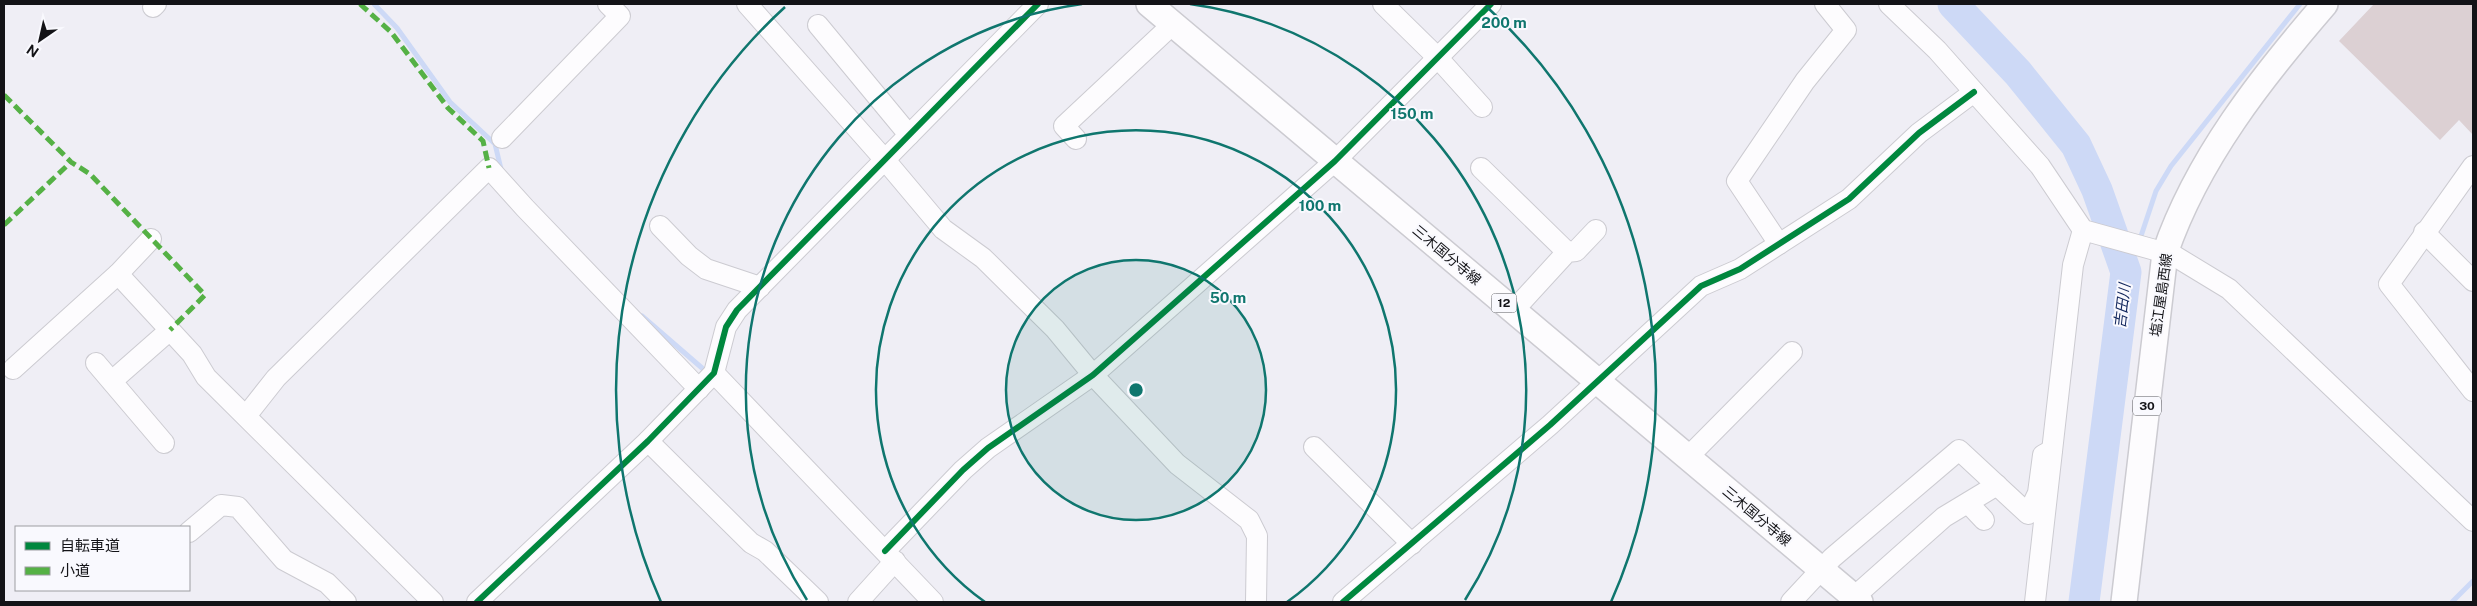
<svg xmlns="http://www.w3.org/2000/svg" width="2477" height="606" viewBox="0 0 2477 606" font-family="'Public Sans','Noto Sans JP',sans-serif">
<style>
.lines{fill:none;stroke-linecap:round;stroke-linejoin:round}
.stream{stroke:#cdd9f6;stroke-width:5}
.river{stroke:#cdd9f6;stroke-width:31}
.building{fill:#dcd0d3}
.minor-casing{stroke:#cccbd1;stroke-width:22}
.major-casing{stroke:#cccbd1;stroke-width:28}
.minor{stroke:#fdfcfe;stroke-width:20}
.major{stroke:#fdfcfe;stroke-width:25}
.quiet{stroke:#55b145;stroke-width:5;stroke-dasharray:10 5;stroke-linecap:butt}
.cycleway-casing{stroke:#f9f9fe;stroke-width:9}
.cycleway{stroke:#00873e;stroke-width:6}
.ring{fill:none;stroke:#0f766e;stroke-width:2.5}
.labels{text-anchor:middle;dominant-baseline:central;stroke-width:4;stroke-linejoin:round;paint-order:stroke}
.shield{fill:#f9f9fe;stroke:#58585c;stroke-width:1}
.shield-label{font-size:12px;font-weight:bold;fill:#131317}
.street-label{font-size:14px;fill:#131317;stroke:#f9f9fe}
.water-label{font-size:15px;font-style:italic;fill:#12275d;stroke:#f9f9fe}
.centre{fill:#0f766e;stroke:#f9f9fe;stroke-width:2.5}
.ring-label{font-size:15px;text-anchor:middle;font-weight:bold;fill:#0f766e;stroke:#f9f9fe;stroke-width:4;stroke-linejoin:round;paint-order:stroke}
</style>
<rect width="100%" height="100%" fill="#efeef5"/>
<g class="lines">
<!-- stream -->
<g class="stream">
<path d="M374,4L397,28L450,102L495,144L501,169"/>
<path d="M2139,242L2156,191L2171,166L2300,4"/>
<path d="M2126,272L2136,249"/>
<path d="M642,316L702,368"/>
<path d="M2452,602L2473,581"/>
</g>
<!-- river -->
<path class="river" d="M1953,4L2018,73L2076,145L2097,190L2126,272L2084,602"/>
</g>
<!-- building -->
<path class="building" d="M2374,4H2473V135L2459,120L2440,140L2339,41Z"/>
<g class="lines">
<defs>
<g id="minor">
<path d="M747,4L885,160L943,229L983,258L1055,329L1093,375L1177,464L1249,520L1257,536L1256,602"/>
<path d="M1383,4L1437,57L1482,107"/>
<path d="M1889,4L1937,50L2040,166L2083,230L2173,255L2229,289L2473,521"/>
<path d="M153,7L156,4"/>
<path d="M818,25L909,135"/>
<path d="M502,138L620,16L608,4"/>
<path d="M1076,139L1064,126L1173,24"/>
<path d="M2473,166L2389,284L2473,391"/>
<path d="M1481,168L1567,252"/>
<path d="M660,226L689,256L706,269L760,287"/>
<path d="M2424,232L2473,281"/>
<path d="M1779,244L1737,181L1805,81L1846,30L1825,4"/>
<path d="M118,274L192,354L206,377L433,602"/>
<path d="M1513,311L1567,252L1576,251L1596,230"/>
<path d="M96,363L164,443"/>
<path d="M13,369L118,274L151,239"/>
<path d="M714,373L933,602"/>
<path d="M112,381L170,330"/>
<path d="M246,416L276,378L489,168L525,208L699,389"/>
<path d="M648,441L751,543L765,551L818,602"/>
<path d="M1314,447L1412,544"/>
<path d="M1688,457L1792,352"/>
<path d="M1968,503L1984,520"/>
<path d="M189,532L221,505L238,507L284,560L327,583L346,602"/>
<path d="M885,551L963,470L988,448L1093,375L1335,161L1491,4"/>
<path d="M1854,597L1944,517L1997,485"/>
<path d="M477,602L648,441L714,373L726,327L737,310L1038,4"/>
<path d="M858,602L895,561"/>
<path d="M1343,602L1550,425L1701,286L1740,269L1849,199L1919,133L1974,92"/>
<path d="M1791,602L1832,558L1959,450L2028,514L2038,493L2043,455L2052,450"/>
<path d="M2035,602L2073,265L2083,230"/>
</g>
<g id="major">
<path d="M1149,4L1860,602"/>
<path d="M2124,602L2165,253C2197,159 2262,77 2325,4"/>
</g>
</defs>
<!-- minor casing -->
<use href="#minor" class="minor-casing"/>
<!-- major casing -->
<use href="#major" class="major-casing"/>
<!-- minor -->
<use href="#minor" class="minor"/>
<!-- major -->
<use href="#major" class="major"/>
<!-- quiet -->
<g class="quiet">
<path d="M360,4L391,32L448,108L483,141L489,168"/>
<path d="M4,95L71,162L90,174L205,295L170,330"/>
<path d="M4,225L71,162"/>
</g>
<defs>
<g id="cycleway">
<path d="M885,551L963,470L988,448L1093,375L1335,161L1491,4"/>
<path d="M477,602L648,441L714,373L726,327L737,310L1038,4"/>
<path d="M1343,602L1550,425L1701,286L1740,269L1849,199L1919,133L1974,92"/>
</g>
</defs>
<!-- cycleway casing -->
<use href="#cycleway" class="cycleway-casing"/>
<!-- cycleway -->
<use href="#cycleway" class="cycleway"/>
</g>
<!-- distance rings -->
<circle cx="1136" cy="390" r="130" fill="#0f766e" fill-opacity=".12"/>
<g class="ring">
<circle cx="1136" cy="390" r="130"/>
<path d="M985 602A260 260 0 1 1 1287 602"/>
<path d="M807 600A390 390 0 0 1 1082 4M1190 4A390 390 0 0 1 1465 600"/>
<path d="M661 602A520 520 0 0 1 785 7M1487 7A520 520 0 0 1 1611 602"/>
</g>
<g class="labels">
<!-- shield labels -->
<g class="shield">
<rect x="1491.5" y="293.5" width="25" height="19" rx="4"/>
<rect x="2133" y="396.5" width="28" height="19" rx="4"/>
</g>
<g class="shield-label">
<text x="1504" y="303">12</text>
<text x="2147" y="406">30</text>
</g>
<!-- street labels -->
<g class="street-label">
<text transform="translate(1447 255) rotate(40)">三木国分寺線</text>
<text transform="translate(2161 295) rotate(-82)">塩江屋島西線</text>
<text transform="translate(1757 516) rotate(40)">三木国分寺線</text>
</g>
<!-- water labels -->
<g class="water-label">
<text transform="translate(2122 306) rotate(-83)">吉田川</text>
</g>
</g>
<circle cx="1136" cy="390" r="8" class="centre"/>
<g class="ring-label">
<text x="1504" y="28">200 m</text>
<text x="1412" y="119">150 m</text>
<text x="1320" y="211">100 m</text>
<text x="1228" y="303">50 m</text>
</g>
<!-- border -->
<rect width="2477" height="606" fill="none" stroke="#131317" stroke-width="10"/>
<!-- legend -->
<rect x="15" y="526" width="175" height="65" fill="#f9f9fe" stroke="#9d9da2"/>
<rect x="25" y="542" width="25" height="8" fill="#00873e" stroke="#9d9da2"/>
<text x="60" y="551" font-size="15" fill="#131317">自転車道</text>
<rect x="25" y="567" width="25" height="8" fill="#55b145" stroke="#9d9da2"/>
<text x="60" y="576" font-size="15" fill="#131317">小道</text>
<!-- north arrow -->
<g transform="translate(40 40) rotate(214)" stroke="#f9f9fe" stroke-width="4" paint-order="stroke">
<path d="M0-4L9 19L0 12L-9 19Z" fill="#131317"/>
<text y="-8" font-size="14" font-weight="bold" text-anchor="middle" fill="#131317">N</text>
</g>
</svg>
